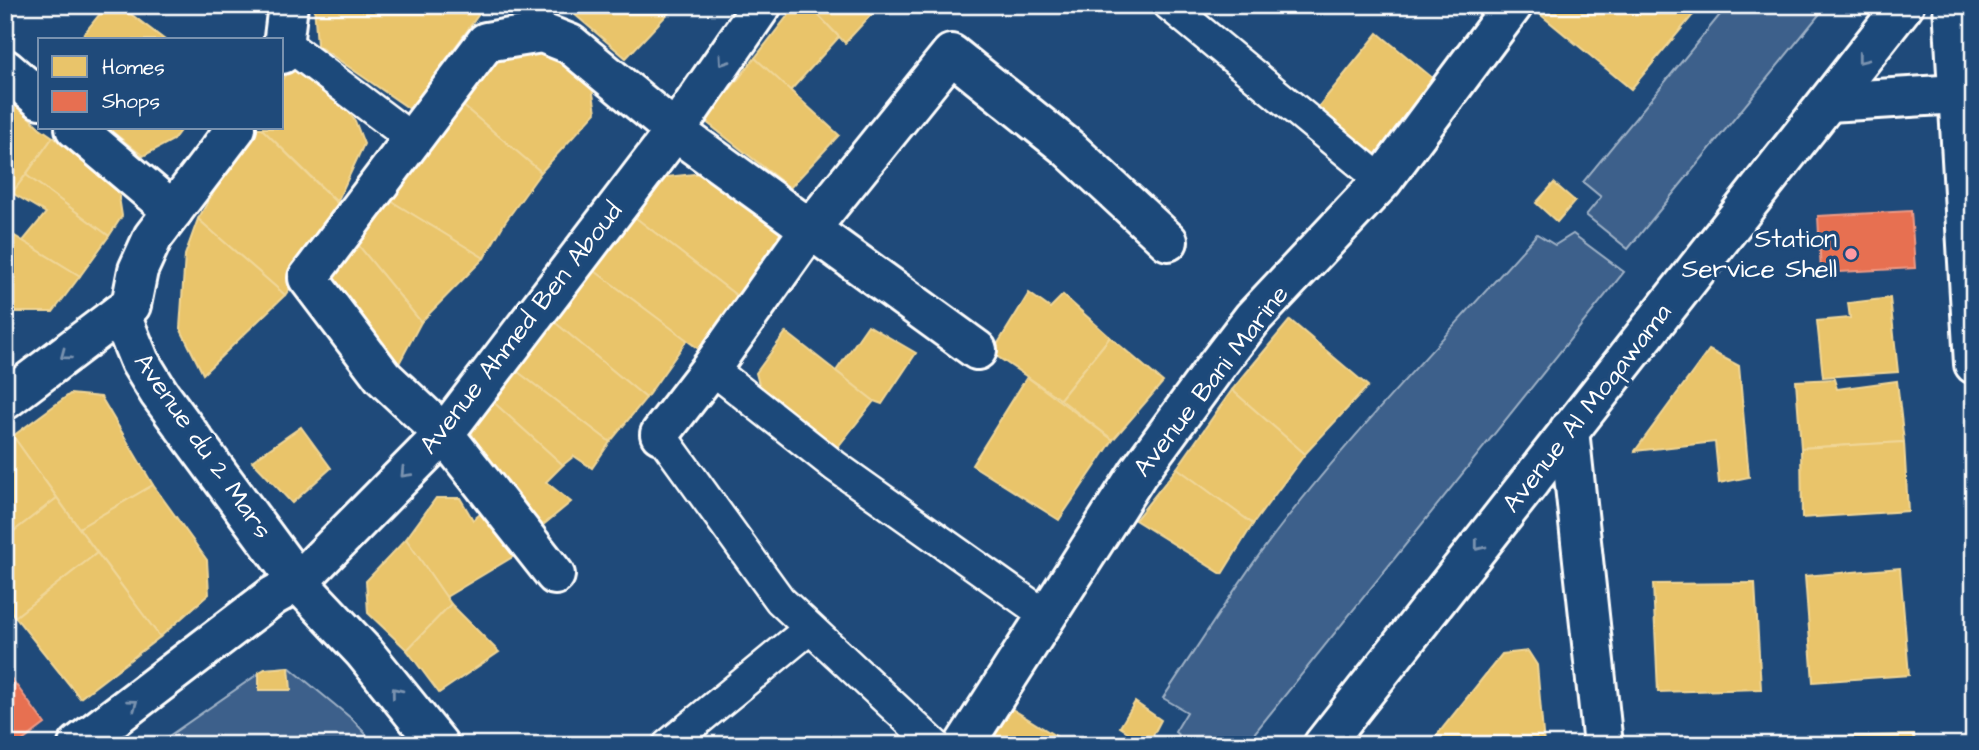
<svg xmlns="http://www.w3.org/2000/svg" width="1979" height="750" viewBox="0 0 1979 750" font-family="'Architects Daughter',sans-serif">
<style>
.green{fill:#3c618b;stroke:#9eb0c5;stroke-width:2}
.homes{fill:#e9c46a;stroke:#f0d697;stroke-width:2}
.shops{fill:#e76f51;stroke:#ee9a85;stroke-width:2}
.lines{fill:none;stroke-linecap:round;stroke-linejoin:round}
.pedestrian-casing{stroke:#fff;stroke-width:35}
.minor-casing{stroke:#fff;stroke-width:44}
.tertiary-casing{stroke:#fff;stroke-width:44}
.pedestrian{stroke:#1f4a7a;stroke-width:30}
.minor{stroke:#1f4a7a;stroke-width:38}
.tertiary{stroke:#1f4a7a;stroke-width:38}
.oneway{stroke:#7992af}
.poi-dot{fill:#ff9aa2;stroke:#1f4a7a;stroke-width:2.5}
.labels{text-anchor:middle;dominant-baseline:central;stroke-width:7;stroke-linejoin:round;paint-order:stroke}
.poi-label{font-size:26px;fill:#fff;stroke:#1f4a7a;text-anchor:end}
.street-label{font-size:26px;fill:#fff;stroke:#1f4a7a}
</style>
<rect width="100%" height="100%" fill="#1f4a7a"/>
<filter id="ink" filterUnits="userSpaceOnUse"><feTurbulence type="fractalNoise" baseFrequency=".0143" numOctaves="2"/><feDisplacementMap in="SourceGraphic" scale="14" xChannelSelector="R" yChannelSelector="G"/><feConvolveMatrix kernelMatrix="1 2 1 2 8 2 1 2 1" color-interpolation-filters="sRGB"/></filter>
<g filter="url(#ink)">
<!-- green -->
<g class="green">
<path d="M1728,5H1827L1628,249L1586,215L1601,197L1583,182Z"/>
<path d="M1537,234L1555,245L1573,234L1624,272L1245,745H1190L1175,732L1187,712L1163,698C1204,637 1242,575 1287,518C1365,419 1454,328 1537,234Z"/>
<path d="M289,667L352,719L376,745H156L265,669Z"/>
</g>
<!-- homes -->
<g class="homes">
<path d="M107,5H119L165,40H79Z"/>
<path d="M314,5H473L479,14L410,109L317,45Z"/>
<path d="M582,5H676L626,58L574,14Z"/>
<path d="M796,5H809L839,37L790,91L755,58Z"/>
<path d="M809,5H880L845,43Z"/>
<path d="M1539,5H1681L1693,15L1631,89L1535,10Z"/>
<path d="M1681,5H1702L1693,15Z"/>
<path d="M1378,33L1441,85L1376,164L1314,112Z"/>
<path d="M534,43L590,75L596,112L541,172L455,99L492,49Z"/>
<path d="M755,58L839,135L790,188L705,121Z"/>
<path d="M293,62L341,101L355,121L364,144L337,202L261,128H282V80Z"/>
<path d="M5,95L40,128L53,137L5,203Z"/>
<path d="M455,99L541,172L505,222L484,258L381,195Z"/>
<path d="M108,128H182L173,140L143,156Z"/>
<path d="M251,128H261L347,213L285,295L198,219Z"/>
<path d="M53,137L117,184L122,216L109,236L26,175Z"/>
<path d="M703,173L781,232L741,299L632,215L658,178Z"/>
<path d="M26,175L109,236L80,276L23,241L46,213L12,193Z"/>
<path d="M1554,183L1575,201L1557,222L1536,203Z"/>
<path d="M381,195L484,258L421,322L350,235Z"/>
<path d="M632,215L741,299L700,350L592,269Z"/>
<path d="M198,219L285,295L203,374L180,328L185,255Z"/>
<path d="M5,230L80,276L53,312H5Z"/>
<path d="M350,235L421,322L395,371L320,275Z"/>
<path d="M592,269L687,340L646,398L552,320Z"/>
<path d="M1029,293L1050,308L1063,295L1110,337L1060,399L992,353Z"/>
<path d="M1890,298L1898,372L1823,377L1817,321L1850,318L1848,303Z"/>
<path d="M552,320L646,398L610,442L514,369Z"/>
<path d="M1290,320L1368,386L1305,454L1232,390Z"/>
<path d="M868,325L916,353L882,404L874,401L836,371Z"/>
<path d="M786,332L874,401L833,453L762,396L756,373Z"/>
<path d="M1110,337L1163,382L1113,440L1060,399Z"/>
<path d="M1709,350L1739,366L1749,477L1719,483L1715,442L1635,451Z"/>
<path d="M514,369L610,442L592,468L574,456L563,465L491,400Z"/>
<path d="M1027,377L1113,440L1059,520L972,465Z"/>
<path d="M1834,379L1837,389L1897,381L1904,442L1801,448L1796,381Z"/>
<path d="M1232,390L1305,454L1253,524L1177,468Z"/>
<path d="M70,394L101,397L153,485L79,528L13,436Z"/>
<path d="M491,400L563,465L546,482L571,502L537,530L476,447L471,428Z"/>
<path d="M301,427L331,468L292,503L252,461Z"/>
<path d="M13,436L57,498L5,538V443Z"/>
<path d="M1904,442L1908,511L1802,518L1801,448Z"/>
<path d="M1177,468L1253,524L1222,574L1135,520Z"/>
<path d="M153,485L207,560L209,594L160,637L79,528Z"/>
<path d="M57,498L97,553L15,617L5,604V538Z"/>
<path d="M436,498H460L473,520L484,511L516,555L446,597L406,539Z"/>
<path d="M406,539L451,604L407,650L368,613L366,581Z"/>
<path d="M97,553L160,637L80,698L15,617Z"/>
<path d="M1900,568L1909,675L1813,682L1805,576Z"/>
<path d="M1755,583L1761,689L1658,692L1653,584Z"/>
<path d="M451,604L499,652L439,693L407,650Z"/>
<path d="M1528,651L1537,665L1544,745H1429L1502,654Z"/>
<path d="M289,667L291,690H259V672L265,669Z"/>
<path d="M1135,702L1161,720L1148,745L1120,727Z"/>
<path d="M1004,704L1070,745H979Z"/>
<path d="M1914,735L1915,745H1823L1822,737Z"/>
<path d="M1766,740V745H1721Z"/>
</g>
<!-- shops -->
<g class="shops">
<path d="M1911,211L1915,268L1821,273L1818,216Z"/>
<path d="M5,670L45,724L17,745H5Z"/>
</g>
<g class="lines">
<defs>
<g id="pedestrian">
<path d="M1169,5L1382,181"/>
<path d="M285,43L412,139"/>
<path d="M711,368L835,466L1045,615"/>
<path d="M660,434L780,600L935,745"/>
<path d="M668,745L809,629"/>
</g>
<g id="minor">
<path d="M1953,5L1974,364"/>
<path d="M5,69L40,99"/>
<path d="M1829,102L1974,93"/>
<path d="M75,128L173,211"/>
<path d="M5,400L120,313"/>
<path d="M1569,430L1603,745"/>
<path d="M660,434L711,368L810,229L951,54L1067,147L1168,241"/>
<path d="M555,575L444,434L383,377L308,278L486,42L542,33L570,44L675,131L977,350"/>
<path d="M78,745L273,596L298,582L444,434L675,131L762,5"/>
<path d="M964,745L1138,473L1217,365L1253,318L1382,181L1513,5"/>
</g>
<g id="tertiary">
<path d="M282,54L288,5"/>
<path d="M236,128L153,237L138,270L131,305L120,313L140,362L159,393L298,582L364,652L439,745"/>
<path d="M1323,745L1904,5"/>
</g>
</defs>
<!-- pedestrian casing -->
<use href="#pedestrian" class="pedestrian-casing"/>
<!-- minor casing -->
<use href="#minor" class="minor-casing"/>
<!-- tertiary casing -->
<use href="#tertiary" class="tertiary-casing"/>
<!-- pedestrian -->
<use href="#pedestrian" class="pedestrian"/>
<!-- minor -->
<use href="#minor" class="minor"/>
<!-- tertiary -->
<use href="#tertiary" class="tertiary"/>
</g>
<!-- one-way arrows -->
<defs><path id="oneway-chevron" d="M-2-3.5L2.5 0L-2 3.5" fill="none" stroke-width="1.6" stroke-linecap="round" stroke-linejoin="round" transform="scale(1.75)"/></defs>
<g class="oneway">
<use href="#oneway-chevron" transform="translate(1862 59) rotate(128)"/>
<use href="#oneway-chevron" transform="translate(723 61) rotate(125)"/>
<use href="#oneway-chevron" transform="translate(65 355) rotate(143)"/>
<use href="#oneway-chevron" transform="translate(405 473) rotate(134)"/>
<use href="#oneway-chevron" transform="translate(1479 546) rotate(128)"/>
<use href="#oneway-chevron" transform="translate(396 692) rotate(-129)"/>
<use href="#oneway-chevron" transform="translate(133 704) rotate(-36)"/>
</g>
</g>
<!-- markers -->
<circle class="poi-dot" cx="1851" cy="254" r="7"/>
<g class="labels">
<!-- poi labels -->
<g class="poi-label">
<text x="1837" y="239">Station<tspan x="1837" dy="30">Service Shell</tspan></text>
</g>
<!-- street labels -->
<g class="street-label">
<text transform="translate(521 328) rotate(-52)">Avenue Ahmed Ben Aboud</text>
<text transform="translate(1211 381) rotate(-52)">Avenue Bani Marine</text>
<text transform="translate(1587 408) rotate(-52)">Avenue Al Moqawama</text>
<text transform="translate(203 446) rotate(55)">Avenue du 2 Mars</text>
</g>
</g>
<!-- margin -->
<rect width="1979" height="750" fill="none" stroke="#1f4a7a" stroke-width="28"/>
<rect x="14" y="14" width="1951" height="722" fill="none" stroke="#fff" stroke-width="2.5" filter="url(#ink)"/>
<!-- legend -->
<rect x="38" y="38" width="245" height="91" fill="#1f4a7a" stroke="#7992af" stroke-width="2"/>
<rect x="52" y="56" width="35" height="21" fill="#e9c46a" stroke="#7992af" stroke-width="2"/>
<text x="102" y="74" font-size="21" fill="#ffffff">Homes</text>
<rect x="52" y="91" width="35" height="21" fill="#e76f51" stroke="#7992af" stroke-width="2"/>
<text x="102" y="108" font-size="21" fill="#ffffff">Shops</text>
</svg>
